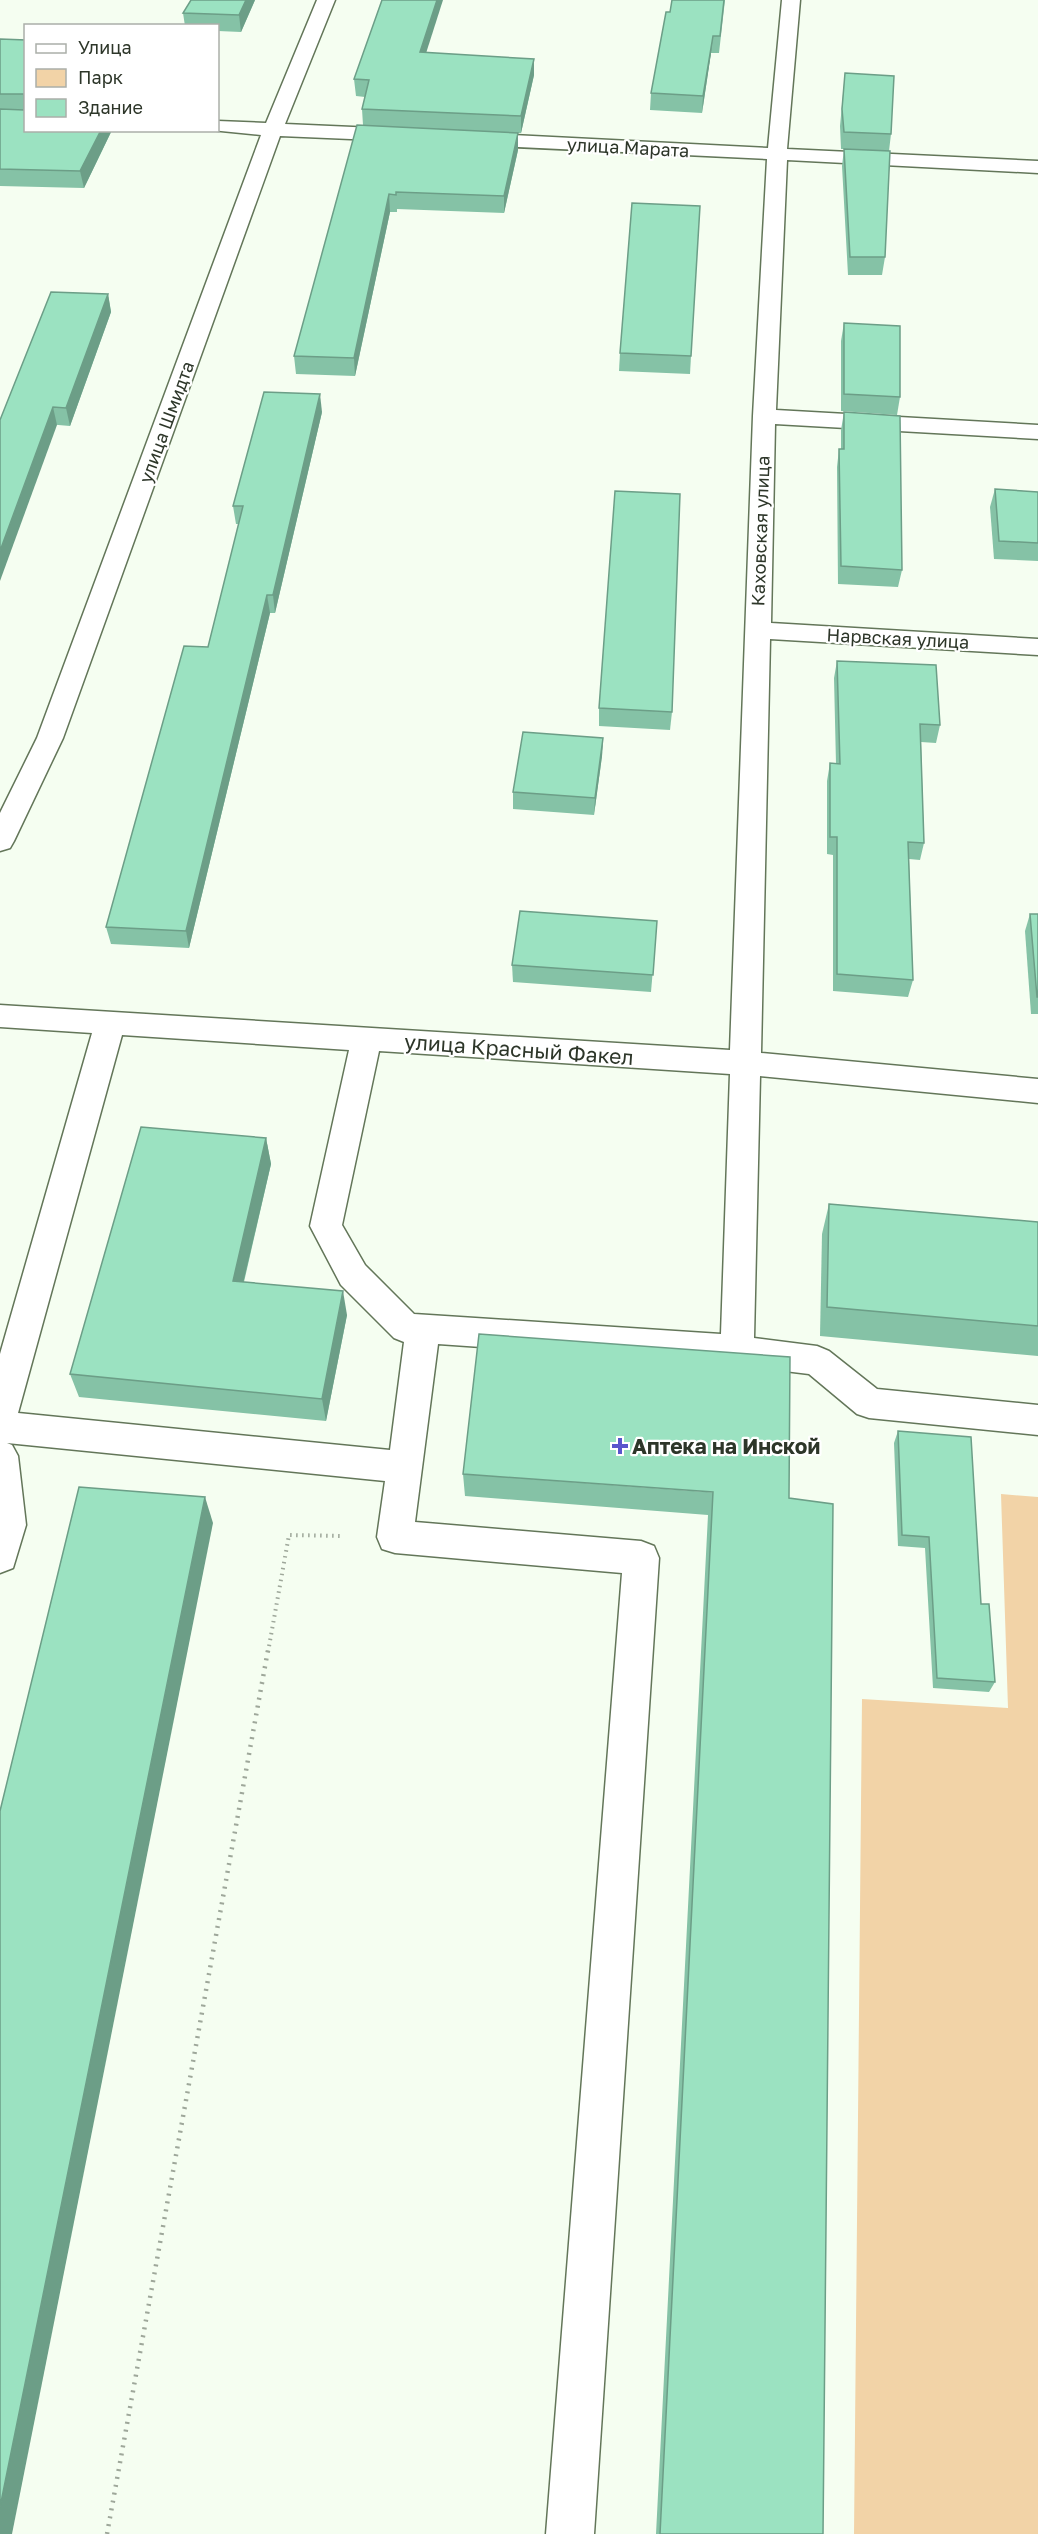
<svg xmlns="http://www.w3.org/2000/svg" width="1038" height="2534" viewBox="0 0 1038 2534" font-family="'Golos Text',sans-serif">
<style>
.green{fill:#f2d3a7}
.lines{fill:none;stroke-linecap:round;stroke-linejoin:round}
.minor-casing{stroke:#637659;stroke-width:3}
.path-far1{stroke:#9ea79a;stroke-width:4;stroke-dasharray:1.5 4.5;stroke-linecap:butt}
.path{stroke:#9ea79a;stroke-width:4.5;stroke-dasharray:2 6;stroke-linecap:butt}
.minor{fill:#fff;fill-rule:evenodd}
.wall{fill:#85c2a6}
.shaded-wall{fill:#6c9e87}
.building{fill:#9be2c1;stroke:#6c9e87;stroke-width:1.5}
.poi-dot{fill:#5a54cc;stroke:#fff;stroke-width:2}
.labels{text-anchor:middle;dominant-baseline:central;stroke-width:4.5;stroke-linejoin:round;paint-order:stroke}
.far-street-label{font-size:18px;fill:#2d3629;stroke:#fff}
.street-label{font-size:21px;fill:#2d3629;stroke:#fff}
.poi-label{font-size:21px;font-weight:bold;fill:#2d3629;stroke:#fff;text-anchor:start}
</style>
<rect width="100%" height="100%" fill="#f5fef1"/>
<!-- green -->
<path class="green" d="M1001,1494L1038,1497V2534H854L862,1699L1008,1708Z"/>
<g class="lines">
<defs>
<g id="minor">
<path d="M317,0H335L285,124L398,129L405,131L408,135L405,139L398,141L280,136L63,738L14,841L10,848L0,851V813L37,738L261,135L211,130H218V121L266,123Z"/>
<path d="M782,0H800L787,149L1038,161V173L787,160L776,410L1038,425V439L775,424L771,623L1038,639V655L770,639L761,1053L1038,1079V1103L760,1076L754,1338L817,1346L829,1351L877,1389L1038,1405V1435L869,1418L857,1414L809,1374L737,1365L438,1344L415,1522L641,1541L654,1546L659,1558L594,2534H546L622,1573L395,1553L382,1549L377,1537L385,1481L7,1443L12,1445L18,1456L26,1525L13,1568L0,1573V1354L92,1033L0,1027V1005L730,1050L753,416L767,159L474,145L467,143L464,139L467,135L474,133L768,148ZM122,1035L349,1050L310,1226L341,1285L394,1338L404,1342L390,1450L18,1413ZM379,1051L730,1074L721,1334L414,1314L365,1265L342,1225Z"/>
</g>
</defs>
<!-- minor casing -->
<use href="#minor" class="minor-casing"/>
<!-- path-far1 -->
<path class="path-far1" d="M268,1652L289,1535L344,1536"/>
<!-- path -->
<path class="path" d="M107,2534L268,1650"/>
<!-- minor -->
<use href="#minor" class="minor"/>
</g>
<!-- wall -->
<g class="wall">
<path d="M255,0L241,32L218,31V26H185L183,13Z"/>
<path d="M672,0H725L719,53H711L702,113L650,110L651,93L670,12Z"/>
<path d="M0,39L26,40V130H112L84,188L0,186Z"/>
<path d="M426,53L534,59V75L521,133H518V150L504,213L397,209V212H390L355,376L296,374L294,356L363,125L362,109L365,97L356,96L354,79Z"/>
<path d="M845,73L891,134L889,151L885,257L882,275H848L842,166L844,149H841L840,126Z"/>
<path d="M108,294L111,312L70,426L0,420Z"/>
<path d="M844,323L900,397L897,415L841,411V341Z"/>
<path d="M620,353L691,356L690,374L619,371Z"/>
<path d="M322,412L275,613H270L189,948L111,944L106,927L208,647L239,524H236L233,506Z"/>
<path d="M844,412L902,570L898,587L838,584L837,467L839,449H841V430Z"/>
<path d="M995,489L1038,492V561L994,559L990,507Z"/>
<path d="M837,661L940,725L936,743L921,742L924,843L920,860L909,859L913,980L908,997L833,991V855L827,854V781L830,763L836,764L834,678Z"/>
<path d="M599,708L672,712L670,730L599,726Z"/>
<path d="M603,738L602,756L594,815L513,809V792Z"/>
<path d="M1030,914H1038V1014H1031L1025,931Z"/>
<path d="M657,921L651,992L513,982L512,965Z"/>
<path d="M266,1138L271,1164L244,1282L347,1315L326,1421L79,1397L70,1374Z"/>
<path d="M829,1204L1038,1222V1356L820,1336L822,1234Z"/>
<path d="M898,1431L981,1604L995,1682L989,1692L933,1688L925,1548L898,1546L894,1443Z"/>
<path d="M463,1474L789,1498L823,2534H656L708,1515L465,1496Z"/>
</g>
<!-- shaded-wall -->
<g class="shaded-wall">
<path d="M246,0H255L241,32L239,15Z"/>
<path d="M437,0H443L421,69L420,52Z"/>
<path d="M713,36L711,53L702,113L703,96Z"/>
<path d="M534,59V75L521,133V116Z"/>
<path d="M101,130H112L84,188L80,171Z"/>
<path d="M518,133V150L504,213V196Z"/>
<path d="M389,194L390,212L355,376L354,358Z"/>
<path d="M108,294L111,312L70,426L66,408Z"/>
<path d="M320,394L322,412L275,613L273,595Z"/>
<path d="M53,407L57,425L0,581V551Z"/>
<path d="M267,595L270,613L189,948L186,931Z"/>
<path d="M603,738L602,756L594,815L595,798Z"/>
<path d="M266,1138L271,1164L238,1305L233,1281Z"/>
<path d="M343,1291L347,1315L326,1421L322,1399Z"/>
<path d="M205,1497L213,1523L12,2534H0V2507Z"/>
</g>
<!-- building -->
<g class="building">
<path d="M191,0H246L239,15L183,13Z"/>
<path d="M382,0H437L420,52L534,59L521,116L362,109L369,80L354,79Z"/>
<path d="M672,0H724L720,36H713L703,96L651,93L666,12H670Z"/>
<path d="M0,39L26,40V130H101L80,171L0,169V109L24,110V94H0Z"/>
<path d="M845,73L894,76L891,134L844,132L842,109Z"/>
<path d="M357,125L518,133L504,196L396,192V195L389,194L354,358L294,356Z"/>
<path d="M844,149L890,151L885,257H850Z"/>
<path d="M632,203L700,206L691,356L620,353Z"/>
<path d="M51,292L108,294L66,408L53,407L0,551V420Z"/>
<path d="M844,323L900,326V397L844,394Z"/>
<path d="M264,392L320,394L273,595H267L186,931L106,927L184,646L208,647L243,506H233Z"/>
<path d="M844,412L900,416L902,570L841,566L839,449H844Z"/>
<path d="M995,489L1038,492V543L999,541Z"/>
<path d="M615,491L680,494L672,712L599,708Z"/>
<path d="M837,661L936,665L940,725L920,724L924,843L908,842L913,980L837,974V837H830V763L840,764Z"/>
<path d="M523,732L603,738L595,798L513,792Z"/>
<path d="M520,911L657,921L653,975L512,965Z"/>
<path d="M1030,914H1038V997H1037Z"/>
<path d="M141,1127L266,1138L233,1281L343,1291L322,1399L70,1374Z"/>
<path d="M829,1204L1038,1222V1326L827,1307Z"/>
<path d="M479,1334L790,1357L789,1498L833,1504L823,2534H660L713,1492L463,1474Z"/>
<path d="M898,1431L971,1437L981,1604H989L995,1682L937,1678L929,1537L902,1535Z"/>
<path d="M79,1487L205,1497L0,2507V1811Z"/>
</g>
<!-- markers -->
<path class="poi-dot" d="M617 1437h6v6h6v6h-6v6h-6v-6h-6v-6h6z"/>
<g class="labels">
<!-- far-street labels -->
<g class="far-street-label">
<text transform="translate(628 147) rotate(3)">улица Марата</text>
<text transform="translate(166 422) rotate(-70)">улица Шмидта</text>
<text transform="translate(760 531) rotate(-88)">Каховская улица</text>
<text transform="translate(898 638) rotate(3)">Нарвская улица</text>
</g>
<!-- street labels -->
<g class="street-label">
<text transform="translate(519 1049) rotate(4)">улица Красный Факел</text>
</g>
<!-- poi labels -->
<g class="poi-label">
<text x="632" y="1446">Аптека на Инской</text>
</g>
</g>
<!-- legend -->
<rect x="24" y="24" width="195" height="108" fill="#ffffff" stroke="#abafa9" stroke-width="1.5"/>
<rect x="36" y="44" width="30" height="9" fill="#ffffff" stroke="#abafa9" stroke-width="1.5"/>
<text x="78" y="54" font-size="18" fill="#2d3629">Улица</text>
<rect x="36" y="69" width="30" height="18" fill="#f2d3a7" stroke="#abafa9" stroke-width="1.5"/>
<text x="78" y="84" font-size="18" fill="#2d3629">Парк</text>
<rect x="36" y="99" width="30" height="18" fill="#9be2c1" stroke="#abafa9" stroke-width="1.5"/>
<text x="78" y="114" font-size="18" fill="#2d3629">Здание</text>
</svg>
